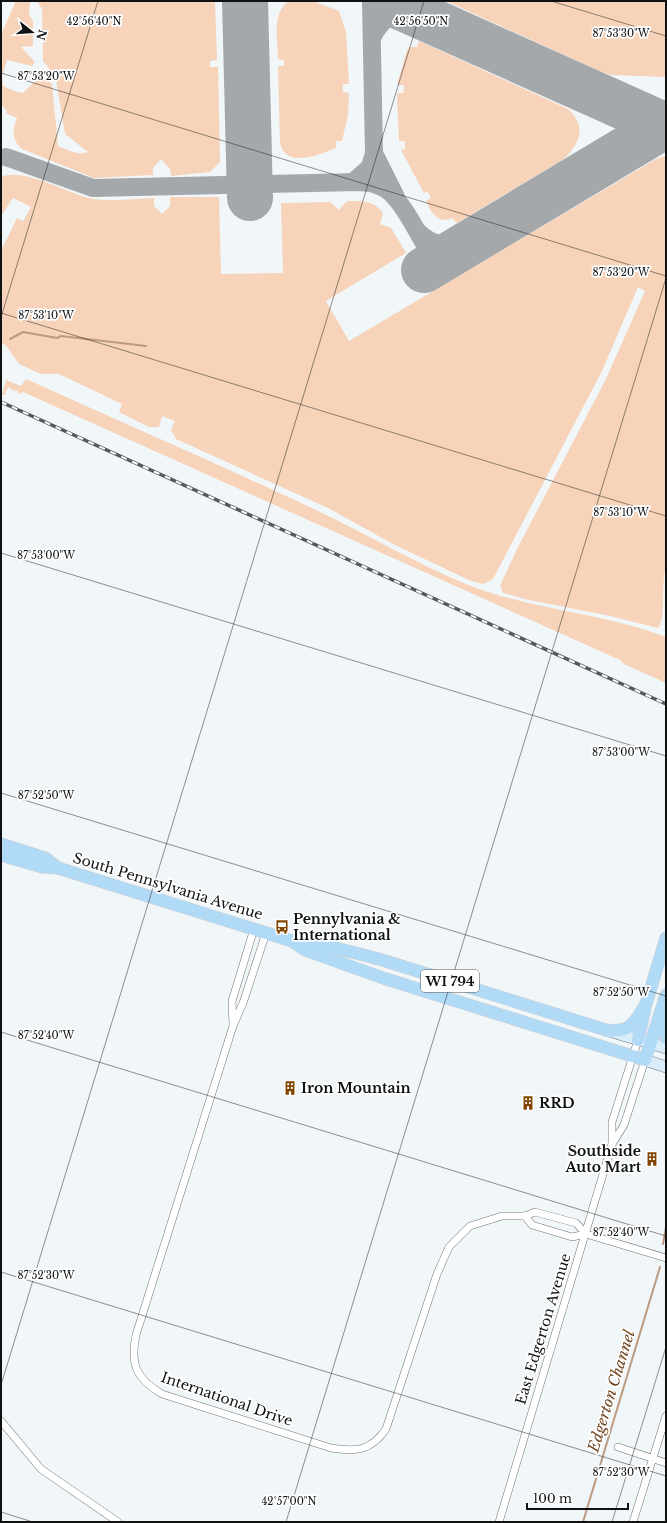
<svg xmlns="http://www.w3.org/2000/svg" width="667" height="1523" viewBox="0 0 667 1523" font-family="'Libre Baskerville',serif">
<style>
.green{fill:#f6d3b9}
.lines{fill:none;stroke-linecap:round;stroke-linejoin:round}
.stream{stroke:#bd9a80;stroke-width:2}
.taxiway{stroke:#a4a8aa;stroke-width:18}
.runway{stroke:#a4a8aa;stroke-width:46}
.minor-casing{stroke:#707477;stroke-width:8}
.secondary-casing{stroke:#707477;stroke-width:12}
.primary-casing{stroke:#cfcfd0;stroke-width:13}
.minor{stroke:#fff;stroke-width:7}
.secondary{stroke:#d8ecfa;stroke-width:11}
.primary{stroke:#b0daf6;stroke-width:12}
.rail-casing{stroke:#56595a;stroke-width:3.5}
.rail{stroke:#fff;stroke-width:2;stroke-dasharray:6;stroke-linecap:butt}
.ticks{fill:none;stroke:#0f1112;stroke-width:1;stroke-opacity:0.45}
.labels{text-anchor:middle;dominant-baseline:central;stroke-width:3.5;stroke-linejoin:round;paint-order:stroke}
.shield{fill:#fff;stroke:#575859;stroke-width:1}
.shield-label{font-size:13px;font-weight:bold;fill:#0f1112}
.street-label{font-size:14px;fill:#0f1112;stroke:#fff}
.poi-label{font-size:14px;font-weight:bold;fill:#0f1112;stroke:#fff;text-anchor:start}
.water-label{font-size:15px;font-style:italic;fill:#74451c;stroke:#fff}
.ticks-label{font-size:10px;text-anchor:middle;fill:#0f1112;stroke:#fff;stroke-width:3.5;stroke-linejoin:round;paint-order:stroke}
</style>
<rect width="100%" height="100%" fill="#f1f6f9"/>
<!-- green -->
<g class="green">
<path d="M16,1H30L29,15L33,21V46L21,47L35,62L32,66L7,60L2,77L3,86L14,91L23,93L38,78L43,77L52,84L58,146C68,150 78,156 88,152L65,134L56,80L53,73L43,61L42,9L37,1H215L217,60L210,61V67H218L220,162L210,172L171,176L170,169L161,159L153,168V175L94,178L22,149C12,141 12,129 17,118L6,113L7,111L1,104L2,40L1,35Z"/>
<path d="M289,1H313L339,11L346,32L349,84H343V92L349,93L348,115L342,141H336V148C318,155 286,169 280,143L278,66H284V60L278,59C278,40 271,13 289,1Z"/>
<path d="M446,1H666V77L612,75L602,72Z"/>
<path d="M419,41L568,109C588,128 579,144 564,159L457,223L452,218C438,225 431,212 426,201L431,198L427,191L424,193L401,150L405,149V141H399L397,93H403L404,85H397L407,50L411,47H417Z"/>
<path d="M666,156V568C660,584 667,618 658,628L606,615L529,600L503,593L500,586L517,549L606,379L645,291L638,287L602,371L494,577L492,580L483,584L471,581L393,544L330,509L176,439L171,430L175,421L162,416L159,427H149L119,412L122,404L59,374H41L19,364L7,347L1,342V251L17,218L23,221L31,207L13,198L1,216V177C23,167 65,192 89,198C103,202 137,199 154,198V206L162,214L170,206V197H219L221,274L283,273L281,203L330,202L339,210L347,201C361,201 374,200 383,213L380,224L391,228L406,253L326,301L349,341L656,159Z"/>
<path d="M26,379C123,423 221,465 318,511C369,535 418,565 471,586C534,610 602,613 666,637V683L624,664L620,660L23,392L19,394L17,390L13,391L9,387L6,391L5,395H2L6,380L21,386Z"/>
</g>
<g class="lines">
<!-- stream -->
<g class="stream">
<path d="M10,339L23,332L57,338L61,336L146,346"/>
<path d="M663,1244L666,1227"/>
<path d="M583,1522L660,1267"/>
</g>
<!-- taxiway -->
<g class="taxiway">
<path d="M371,1L374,153"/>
<path d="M372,38C381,20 391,13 411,12"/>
<path d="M6,157L93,188L358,182C368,182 378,184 387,190C404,202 424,245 435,263"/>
<path d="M353,182L370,167L374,153L396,197"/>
<path d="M418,232C430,243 447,250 463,244C469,242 474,237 480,236"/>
</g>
<!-- runway -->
<g class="runway">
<path d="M245,1L250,198"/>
<path d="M387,1L666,126"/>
<path d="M424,270L666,125"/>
</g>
<defs>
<g id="minor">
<path d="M266,933L243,1003L233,1026L136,1335C130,1364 136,1379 162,1394L331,1448C356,1452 371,1451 386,1429L437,1274L449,1247L470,1226L502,1216H525L535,1212L576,1223L586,1234L666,1258"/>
<path d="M233,1024L232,1001L254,929"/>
<path d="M612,1144V1122L638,1040"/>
<path d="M525,1216L532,1225L572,1237L586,1234"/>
<path d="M1,1421L41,1469L118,1522"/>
<path d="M618,1447L666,1463"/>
<path d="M499,1522L612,1144L624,1125L645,1060"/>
<path d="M633,1522L666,1416"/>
</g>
<g id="secondary">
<path d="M609,1031L666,1048"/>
<path d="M645,1060L666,1067"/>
</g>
<g id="primary">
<path d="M1,844L45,858L58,868"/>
<path d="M1,855L42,867L58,868L292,941H308L379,959L606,1030C631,1033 634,1023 646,1004L666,938"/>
<path d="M292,941L305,950L383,978L645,1060L666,995"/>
<path d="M662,1013V1024L666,1038"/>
<path d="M638,1040L645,1009"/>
</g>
</defs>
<!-- minor casing -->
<use href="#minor" class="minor-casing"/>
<!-- secondary casing -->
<use href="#secondary" class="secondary-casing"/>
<!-- primary casing -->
<use href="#primary" class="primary-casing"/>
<!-- minor -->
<use href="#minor" class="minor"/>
<!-- secondary -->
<use href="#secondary" class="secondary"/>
<!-- primary -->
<use href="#primary" class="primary"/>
<defs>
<path id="rail" d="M1,402L666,704"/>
</defs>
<!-- rail casing -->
<use href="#rail" class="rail-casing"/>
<!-- rail -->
<use href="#rail" class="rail"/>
</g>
<!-- ticks -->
<path class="ticks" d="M551,1L666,36M1,73L666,276M1,313L666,516M1,317L98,1M1,553L666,756M1,793L666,996M1,1032L666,1236M1,1272L666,1476M1,1385L424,1M1,1512L33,1522M286,1522L666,278M612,1522L666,1347"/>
<!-- icons -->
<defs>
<symbol id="bus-bare" viewBox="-9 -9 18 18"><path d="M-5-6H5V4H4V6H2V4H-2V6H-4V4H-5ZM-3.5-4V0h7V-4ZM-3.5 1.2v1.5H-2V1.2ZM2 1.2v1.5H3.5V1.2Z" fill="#824500" stroke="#fff" stroke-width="2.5" paint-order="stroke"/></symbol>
<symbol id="building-bare" viewBox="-9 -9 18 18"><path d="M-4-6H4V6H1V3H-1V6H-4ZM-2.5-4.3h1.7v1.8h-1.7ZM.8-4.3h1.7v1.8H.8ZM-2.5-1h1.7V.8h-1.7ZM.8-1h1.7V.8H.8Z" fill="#824500" stroke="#fff" stroke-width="2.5" paint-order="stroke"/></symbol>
</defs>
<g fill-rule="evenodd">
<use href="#bus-bare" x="272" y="917" width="20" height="20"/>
<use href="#building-bare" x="280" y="1078" width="20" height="20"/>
<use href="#building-bare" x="518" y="1093" width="20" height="20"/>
<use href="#building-bare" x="642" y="1149" width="20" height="20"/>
</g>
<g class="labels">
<!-- shield labels -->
<rect class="shield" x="421" y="970" width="58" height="22" rx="3"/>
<g class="shield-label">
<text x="450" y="981">WI 794</text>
</g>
<!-- street labels -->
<g class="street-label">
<text transform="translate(168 886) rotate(17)">South Pennsylvania Avenue</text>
<text transform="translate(543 1329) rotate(-73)">East Edgerton Avenue</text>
<text transform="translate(227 1399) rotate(19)">International Drive</text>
</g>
<!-- poi labels -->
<g class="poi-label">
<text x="293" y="919">Pennylvania &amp;<tspan x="293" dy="16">International</tspan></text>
<text x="301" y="1088">Iron Mountain</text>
<text x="539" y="1103">RRD</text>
<text x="641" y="1151" text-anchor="end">Southside<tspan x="641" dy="16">Auto Mart</tspan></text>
</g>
<!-- water labels -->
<g class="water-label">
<text transform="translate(611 1391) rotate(-73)">Edgerton Channel</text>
</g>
</g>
<g class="ticks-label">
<text x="94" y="25">42°56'40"N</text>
<text x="421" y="25">42°56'50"N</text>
<text x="621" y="37">87°53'30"W</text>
<text x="46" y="80">87°53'20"W</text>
<text x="621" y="276">87°53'20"W</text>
<text x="46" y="319">87°53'10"W</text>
<text x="621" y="516">87°53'10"W</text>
<text x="46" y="559">87°53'00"W</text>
<text x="621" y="756">87°53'00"W</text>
<text x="46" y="799">87°52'50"W</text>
<text x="621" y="996">87°52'50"W</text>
<text x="46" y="1039">87°52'40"W</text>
<text x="621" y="1236">87°52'40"W</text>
<text x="46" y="1279">87°52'30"W</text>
<text x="621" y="1476">87°52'30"W</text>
<text x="289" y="1505">42°57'00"N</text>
</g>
<!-- border -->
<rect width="667" height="1523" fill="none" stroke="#0f1112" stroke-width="4"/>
<!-- north arrow -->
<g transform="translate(32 32) rotate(107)" stroke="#ffffff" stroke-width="3" paint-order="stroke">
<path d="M0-3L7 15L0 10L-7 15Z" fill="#0f1112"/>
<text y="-6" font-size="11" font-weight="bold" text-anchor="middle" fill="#0f1112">N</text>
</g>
<!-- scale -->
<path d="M527 1503v6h101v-6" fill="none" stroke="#0f1112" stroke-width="2"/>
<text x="533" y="1503" font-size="12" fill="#0f1112" stroke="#ffffff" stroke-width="3" paint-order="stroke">100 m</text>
</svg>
